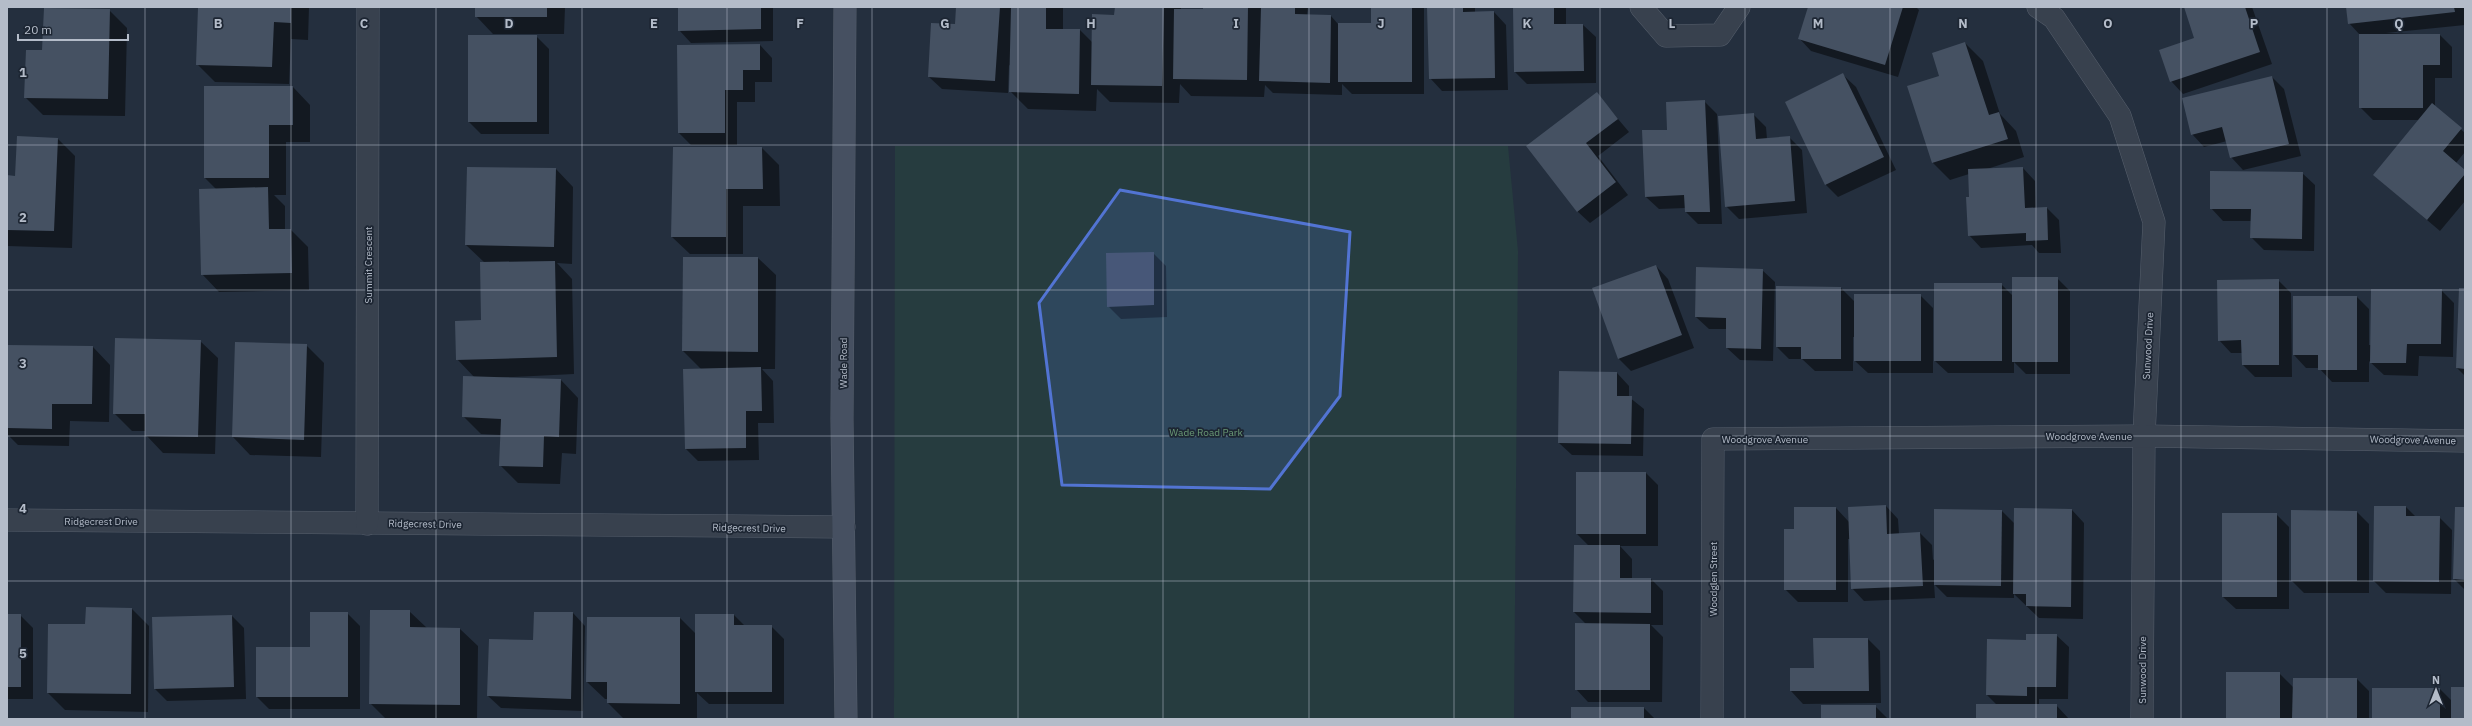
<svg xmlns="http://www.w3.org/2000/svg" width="2472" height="726" viewBox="0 0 2472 726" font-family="'IBM Plex Sans',sans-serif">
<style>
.green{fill:#263c3f}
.shadow{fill:#0007}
.building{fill:#455162}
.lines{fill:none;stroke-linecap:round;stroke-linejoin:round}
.street-casing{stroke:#565f6c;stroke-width:23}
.secondary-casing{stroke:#565f6c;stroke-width:23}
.street{stroke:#38414e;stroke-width:22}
.secondary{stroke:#465061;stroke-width:22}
.marked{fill:#5274d3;fill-opacity:0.2;stroke:#5274d3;stroke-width:3;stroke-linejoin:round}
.grid{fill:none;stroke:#b4bcc9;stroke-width:1;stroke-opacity:0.55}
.labels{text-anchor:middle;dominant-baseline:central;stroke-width:3.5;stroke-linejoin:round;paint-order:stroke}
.street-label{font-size:10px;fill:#b4bcc9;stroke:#1d2633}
.park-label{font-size:10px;fill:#6b9a76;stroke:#1d2633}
.grid-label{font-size:13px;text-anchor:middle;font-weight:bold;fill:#b4bcc9;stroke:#1d2633;stroke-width:3.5;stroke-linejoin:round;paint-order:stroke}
</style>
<rect width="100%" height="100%" fill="#242f3e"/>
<!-- green -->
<path class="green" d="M895,146H1508L1518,251L1514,719H894Z"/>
<!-- shadow -->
<g class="shadow">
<path d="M199,7H309L308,40L291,39L289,84L215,82L197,64Z"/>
<path d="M476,7H565L564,34H493L476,16Z"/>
<path d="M679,7H773V41L691,43L679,30Z"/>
<path d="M957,7H1063V30H1080L1093,43L1115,16L1116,7H1181V10H1204V7H1308L1307,15L1331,16L1338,24H1372V7H1424V94H1352L1342,84V95L1273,93L1265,85L1264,97L1191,96L1180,84L1179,103L1110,102L1097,89L1096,111L1028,109L1011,92V66L1009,65L1008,93L942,89L929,77L956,26Z"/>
<path d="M1428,7H1475V12H1494L1506,25L1508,90L1442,91L1430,78Z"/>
<path d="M1514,7H1566V25H1583L1596,37V83L1527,84L1515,72Z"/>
<path d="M1809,7H1916L1919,10L1898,77L1811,51L1799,38Z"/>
<path d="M2185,7H2252L2272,64L2183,94L2171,81L2196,39Z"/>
<path d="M2347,7H2464L2465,25L2386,33L2440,35L2452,47V78H2435V107L2465,133V152L2456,163L2465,171V201L2440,231L2374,175L2419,120H2373L2360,107V35L2349,23Z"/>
<path d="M109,10L127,28L125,116L43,115L25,97Z"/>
<path d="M536,36L549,49V134H481L469,122Z"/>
<path d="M1965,43L1983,61L2000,114L2016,131L2024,157L1987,169L2023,168L2035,181L2036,208H2047L2059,220L2061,253H2039L2032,245L1981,248L1969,235V174L1950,180L1933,163L1908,87L1941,76Z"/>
<path d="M760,45L772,58V82H755V102H737V145H691L679,133Z"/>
<path d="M1843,75L1856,87L1896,170L1838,197L1826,185L1786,102Z"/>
<path d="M2272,77L2284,89L2301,156L2243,170L2231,157L2227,141L2204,147L2192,134Z"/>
<path d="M293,87L310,105V142H286V195H274L285,206V230H291L308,247L309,290L219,292L202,274L217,190L205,178Z"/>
<path d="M1597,94L1629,132L1598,156L1628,195L1590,223L1577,211L1527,146Z"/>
<path d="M1704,101L1717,114L1722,224H1698L1686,212L1685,208L1659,209L1646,197L1668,131Z"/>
<path d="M1753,114L1766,127L1767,139L1789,137L1802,150L1807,213L1739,219L1726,206Z"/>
<path d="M58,139L75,156L72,248L7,246V176L16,177Z"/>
<path d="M762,148L779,165L780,206H743V254H690L672,237Z"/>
<path d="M556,169L573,187L572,264L557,263L572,279L574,374L491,378L561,380L578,398L576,454L562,453L560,484L518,483L500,465L501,435L481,434L463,416L475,378L457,359L482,321L485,263L466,245Z"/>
<path d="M2302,173L2315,185L2314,251L2264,250L2252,238V221H2223L2211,208Z"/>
<path d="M1153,253L1166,266L1167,317L1121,319L1108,306Z"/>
<path d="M684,258H758L776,275L775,369H762L773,381L774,423H758L759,460L698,461L686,449L702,370L683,351Z"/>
<path d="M1656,266L1668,279L1694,348L1631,371L1619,359Z"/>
<path d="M1762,270L1775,282L1773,361L1740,360L1727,348V329H1709L1696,317Z"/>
<path d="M2057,278L2070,291V374H2026L2014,362V373H1948L1935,361L2001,284L2013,296Z"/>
<path d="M2278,280L2291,293L2292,377H2255L2243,365L2242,353H2231L2219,340Z"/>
<path d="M1841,288L1855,302L1920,295L1933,308V373H1868L1855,361V337H1853V371H1815L1802,359H1789L1777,347Z"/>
<path d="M2465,289V376L2457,368Z"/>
<path d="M2441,290L2454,303L2453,357L2419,356L2418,376L2384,375L2369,361V382H2332L2319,368H2306L2294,355V297H2357L2369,309V345H2371Z"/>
<path d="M200,341L218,358L215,454L163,453L146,435V431H132L114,413Z"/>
<path d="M236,343L306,345L324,363L321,457L250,455L233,437Z"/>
<path d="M7,346L93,347L110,365L109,422L70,421L69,446L18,445L7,434Z"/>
<path d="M1617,373L1629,386V397L1644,409L1643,456L1572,455L1559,443Z"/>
<path d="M1646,473L1658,485V546H1620L1632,559V579H1651L1663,591V625H1651L1663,637L1662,702H1588L1576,689L1586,624L1574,612L1575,546H1589L1577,534Z"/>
<path d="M1886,506L1898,519L1899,534L1920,533L1932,545L1933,560L2002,511L2015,524L2072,510L2084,523L2083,619L2039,618L2014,594V598L1947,597L1934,584L1935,598L1864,601L1852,588L1850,539H1848V602H1798L1785,589L1795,530L1836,508L1849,522Z"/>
<path d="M2406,507L2416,517H2439L2452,530L2451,594L2386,593L2374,581Z"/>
<path d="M2465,508V590L2454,579Z"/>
<path d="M2357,512L2369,524V593H2304L2292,581Z"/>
<path d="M2276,514L2289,527V609H2236L2223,597Z"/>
<path d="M132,609L149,626L148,712L65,710L48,693L86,625Z"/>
<path d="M409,611L427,628L460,629L478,646L477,719H386L370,703Z"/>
<path d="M573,613L585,626L583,711L501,708L488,696L534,641Z"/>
<path d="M348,614L360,626V709H269L257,697Z"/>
<path d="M7,615H20L33,628V699H7Z"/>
<path d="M734,615L745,626H771L784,639V704H709L697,693V719H624L608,703V699H605L587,682L680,618L696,634Z"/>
<path d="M232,616L244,628L246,699L167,701L155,689Z"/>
<path d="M2056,635L2069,647L2068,699H2039V705H2056L2069,719H1977L1997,705L1987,695L2027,641Z"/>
<path d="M1868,639L1880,651L1881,703L1803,704L1791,691V669H1815Z"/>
<path d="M2279,673L2294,688L2357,679L2369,691V719H2227Z"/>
<path d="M2465,688V719H2373L2440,689L2452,701Z"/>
<path d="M1875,706L1888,719H1822Z"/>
<path d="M1644,708L1655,719H1572Z"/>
</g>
<!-- building -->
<g class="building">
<path d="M198,7H291V23L274,22L272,67L196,65Z"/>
<rect x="475" y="7" width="72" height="10"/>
<path d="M678,7H761V29L678,31Z"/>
<path d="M956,7H1000L995,81L928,77L931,23L955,24Z"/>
<path d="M1011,7H1046V29H1080L1079,94L1009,92Z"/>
<path d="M1115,7H1164L1162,86L1091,85L1092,14L1114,15Z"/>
<path d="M1203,7H1248L1247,80L1173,79L1174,9H1203Z"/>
<path d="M1261,7H1295V14L1331,15L1330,83L1259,81Z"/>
<path d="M1371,7H1412V82H1338V23H1371Z"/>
<path d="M1427,7H1463V12L1494,11L1495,78L1429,79Z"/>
<path d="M1513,7H1554V24H1583L1584,71L1514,72Z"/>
<path d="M1808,7H1903L1885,65L1798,39Z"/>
<path d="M2184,7H2245L2260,52L2170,82L2159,50L2194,38Z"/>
<path d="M2346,7H2454L2455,12L2348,24Z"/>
<path d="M44,8L110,9L108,99L24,98L26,50H42Z"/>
<path d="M2359,34H2440V65H2423V108H2359Z"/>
<rect x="468" y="35" width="69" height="87"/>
<path d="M1965,42L1989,115L1999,112L2008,139L1932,163L1907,86L1939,76L1932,53Z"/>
<path d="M760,44V70H743V90H725V133H678L677,45Z"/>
<path d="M1843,73L1884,157L1825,185L1785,102Z"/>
<path d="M2272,76L2289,144L2230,158L2222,127L2191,135L2182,98Z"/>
<path d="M204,86H293V125H269V178H204Z"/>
<path d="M1597,92L1618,119L1586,143L1616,182L1577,212L1526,146Z"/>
<path d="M1705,100L1710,212H1685L1684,195L1645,197L1642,130H1667L1666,102Z"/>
<path d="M2432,103L2462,128L2443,151L2465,170V174L2427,220L2373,175Z"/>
<path d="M1754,113L1756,139L1790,136L1795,201L1725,207L1718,116Z"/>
<path d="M17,136L58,138L54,231L7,230V175L15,176Z"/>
<path d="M673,147H762L763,189H726V237H671Z"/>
<path d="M467,167L556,168L554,247L465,245Z"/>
<path d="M2023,167L2025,208L2047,207L2048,240L2026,241V233L1968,236L1966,197H1969L1968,169Z"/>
<path d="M2210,171L2303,172L2302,239L2250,238L2251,209H2210Z"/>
<path d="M268,187L269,229H291L292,273L201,275L199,189Z"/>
<path d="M1154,252V305L1107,307L1106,253Z"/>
<path d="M683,257H758V352L682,351Z"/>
<path d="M555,261L557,357L456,360L455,321L481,320L480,262Z"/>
<path d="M1656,265L1682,335L1618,359L1592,288Z"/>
<path d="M1696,267L1763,269L1761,349L1726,348V318L1695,317Z"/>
<rect x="2012" y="277" width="46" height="85"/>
<path d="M2279,279V365H2242L2241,340L2218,341L2217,280Z"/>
<rect x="1934" y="283" width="68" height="78"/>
<path d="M1776,286L1841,287V359H1801V347H1776Z"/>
<path d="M2459,288H2465V369L2456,368Z"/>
<path d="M2371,289H2442L2441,344H2407L2406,363H2370Z"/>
<rect x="1854" y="294" width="67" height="67"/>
<path d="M2293,296H2357V370H2318V355H2293Z"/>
<path d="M115,338L201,340L198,437L145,436V414H113Z"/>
<path d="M235,342L307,344L304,440L232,437Z"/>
<path d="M7,345L93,346L92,404H52V429L7,428Z"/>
<path d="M761,367L762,411H746V448L685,449L683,369Z"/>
<path d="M1559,371L1617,372V396H1632L1631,444L1558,443Z"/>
<path d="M463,376L561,379L559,437L544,436L543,467L499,466L501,419L462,417Z"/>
<rect x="1576" y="472" width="70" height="62"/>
<path d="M1886,505L1887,534L1920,532L1923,586L1851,589L1848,507Z"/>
<path d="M2374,506H2406V516H2440L2439,582L2373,581Z"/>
<path d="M1794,507H1836V590H1784V529H1794Z"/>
<path d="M2455,507H2465V580L2453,579Z"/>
<path d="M2014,508L2072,509L2071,607L2026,606V594H2013Z"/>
<path d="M1934,509L2002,510L2001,586L1934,585Z"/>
<path d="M2291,510L2357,511V581H2291Z"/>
<rect x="2222" y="513" width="55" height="84"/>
<path d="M1574,545H1620V578H1651V613L1573,612Z"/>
<path d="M86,607L132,608L131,694L47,693L48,624H85Z"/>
<path d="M370,610H410V627L460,628V705L369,704Z"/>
<path d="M310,612H348V697H256V647H310Z"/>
<path d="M534,612H573L571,699L487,696L489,639L533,640Z"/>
<rect x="7" y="614" width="14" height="73"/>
<path d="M695,614H734V625H772V692H695Z"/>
<path d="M232,615L234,687L154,689L152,617Z"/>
<path d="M587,617H680V704L607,703V682H586Z"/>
<path d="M1575,623L1650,624V690H1575Z"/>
<path d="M2026,634H2057L2056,687H2027V696L1986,695L1987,639L2026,640Z"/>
<path d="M1813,638H1868L1869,691H1790V668H1814Z"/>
<rect x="2226" y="672" width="54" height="47"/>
<path d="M2293,678H2357V719H2292Z"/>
<rect x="2451" y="687" width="14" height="32"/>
<rect x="2372" y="688" width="68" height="31"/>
<rect x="1976" y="704" width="81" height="15"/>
<rect x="1821" y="705" width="55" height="14"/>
<rect x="1571" y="707" width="73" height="12"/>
</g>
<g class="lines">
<defs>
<g id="street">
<path d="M1641,7L1666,36L1720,35L1739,7"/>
<path d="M2038,7L2054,18L2120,116L2154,222L2144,436L2142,719"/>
<path d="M7,520L844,527"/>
<path d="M367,524L368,7"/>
<path d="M1712,719L1713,439L2144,436L2465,441"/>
</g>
<path id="secondary" d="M845,7L842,419L846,719"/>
</defs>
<!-- street casing -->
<use href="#street" class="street-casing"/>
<!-- secondary casing -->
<use href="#secondary" class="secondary-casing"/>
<!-- street -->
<use href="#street" class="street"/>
<!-- secondary -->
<use href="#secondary" class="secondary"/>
</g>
<!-- marked area -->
<path class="marked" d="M1120,190L1350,232L1340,396L1270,489L1062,485L1039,303Z"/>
<!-- grid -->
<path class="grid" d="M145,7V719M291,7V719M436,7V719M582,7V719M727,7V719M872,7V719M1018,7V719M1163,7V719M1309,7V719M1454,7V719M1600,7V719M1745,7V719M1890,7V719M2036,7V719M2181,7V719M2327,7V719M7,145H2465M7,290H2465M7,436H2465M7,581H2465"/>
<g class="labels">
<!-- street labels -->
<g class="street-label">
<text transform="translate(368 265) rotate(-90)">Summit Crescent</text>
<text transform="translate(2148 346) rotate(-87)">Sunwood Drive</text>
<text transform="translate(843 363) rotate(-90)">Wade Road</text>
<text x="2089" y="436">Woodgrove Avenue</text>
<text x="1765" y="439">Woodgrove Avenue</text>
<text transform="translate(2413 440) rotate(1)">Woodgrove Avenue</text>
<text x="101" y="521">Ridgecrest Drive</text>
<text transform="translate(425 524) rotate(1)">Ridgecrest Drive</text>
<text transform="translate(749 528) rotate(1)">Ridgecrest Drive</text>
<text transform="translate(1713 579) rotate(-90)">Woodglen Street</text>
<text transform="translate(2142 670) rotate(-90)">Sunwood Drive</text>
</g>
<!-- park labels -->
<g class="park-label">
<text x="1206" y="432">Wade Road Park</text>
</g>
</g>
<g class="grid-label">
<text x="218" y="28">B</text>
<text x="364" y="28">C</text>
<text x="509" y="28">D</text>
<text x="654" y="28">E</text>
<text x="800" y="28">F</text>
<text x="945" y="28">G</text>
<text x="1091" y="28">H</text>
<text x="1236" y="28">I</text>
<text x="1381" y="28">J</text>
<text x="1527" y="28">K</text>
<text x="1672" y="28">L</text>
<text x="1818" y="28">M</text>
<text x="1963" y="28">N</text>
<text x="2108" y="28">O</text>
<text x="2254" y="28">P</text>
<text x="2399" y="28">Q</text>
<text x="23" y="77">1</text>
<text x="23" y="222">2</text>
<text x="23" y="368">3</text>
<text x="23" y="513">4</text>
<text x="23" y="658">5</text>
</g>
<!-- border -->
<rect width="2472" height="726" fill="none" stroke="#b4bcc9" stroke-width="16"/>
<!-- north arrow -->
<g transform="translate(2436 690)" stroke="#1d2633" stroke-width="3" paint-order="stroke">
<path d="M0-3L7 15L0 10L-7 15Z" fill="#b4bcc9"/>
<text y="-6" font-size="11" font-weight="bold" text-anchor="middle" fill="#b4bcc9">N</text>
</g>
<!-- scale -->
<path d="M18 34v6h110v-6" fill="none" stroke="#b4bcc9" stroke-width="2"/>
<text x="24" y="34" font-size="12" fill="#b4bcc9" stroke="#1d2633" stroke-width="3" paint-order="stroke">20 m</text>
</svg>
